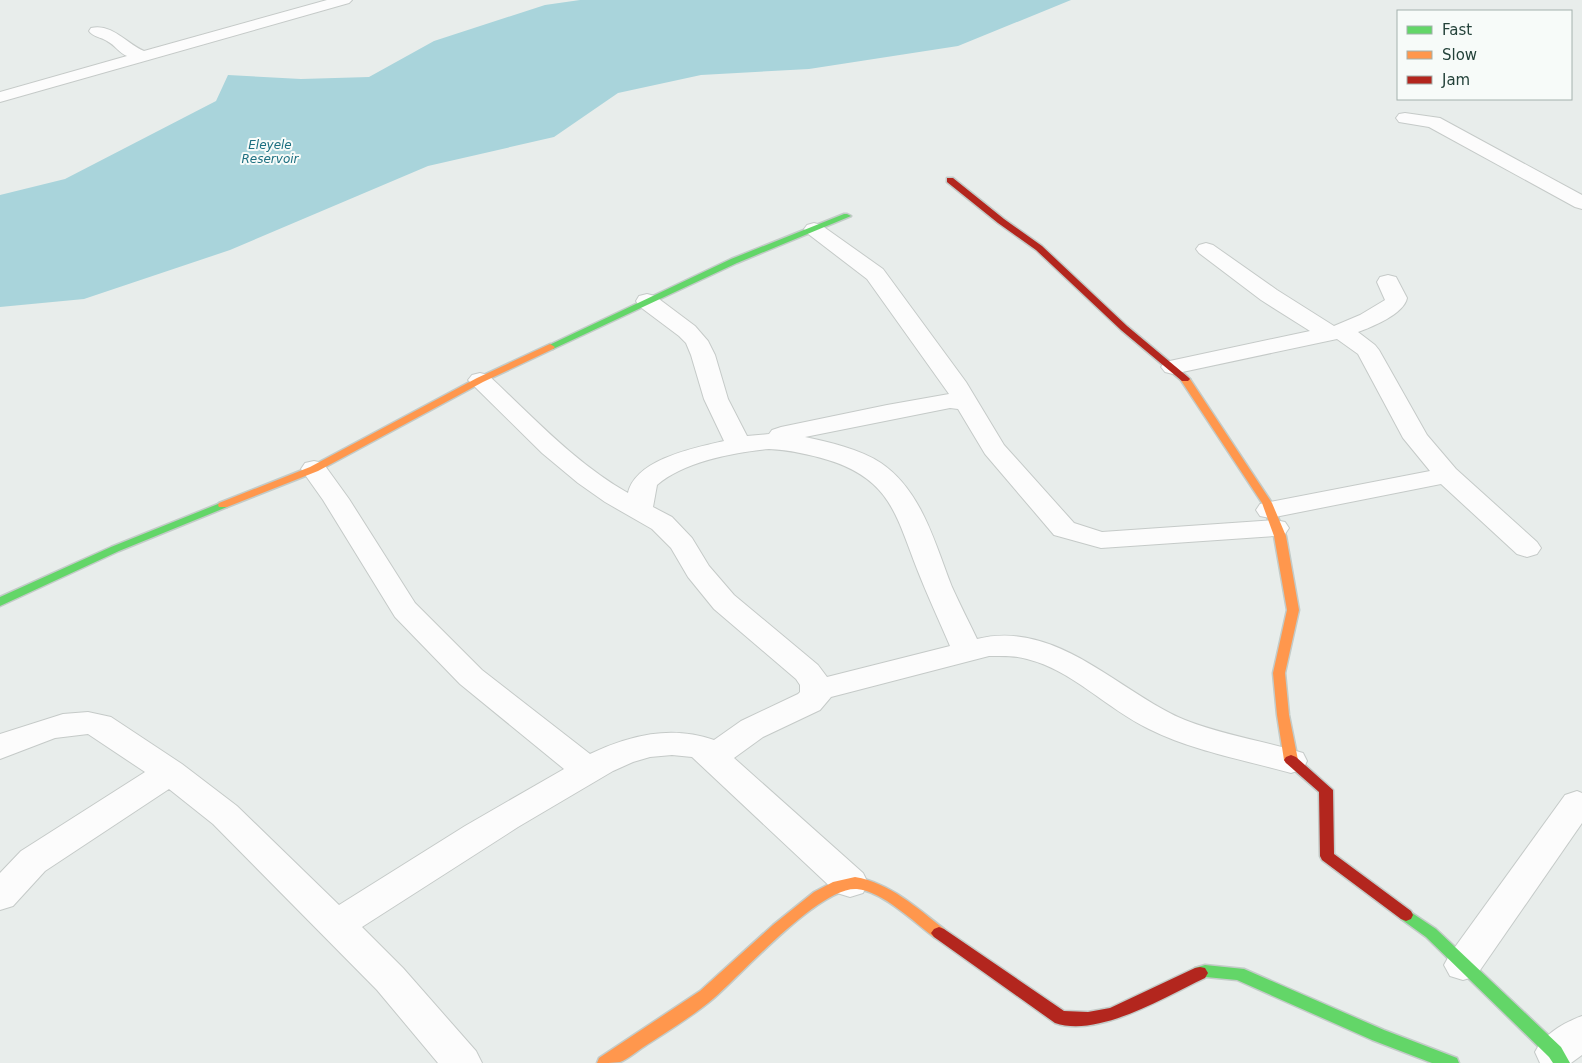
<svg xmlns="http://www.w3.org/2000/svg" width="1582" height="1063" viewBox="0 0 1582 1063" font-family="'DejaVu Sans',sans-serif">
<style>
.water{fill:#a9d4db}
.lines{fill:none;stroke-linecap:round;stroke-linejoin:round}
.street-casing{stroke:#c5cac8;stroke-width:2}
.fast-casing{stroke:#c3cbc8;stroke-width:3}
.slow-casing{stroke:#c3cbc8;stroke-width:3}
.jam-casing{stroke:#c3cbc8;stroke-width:3}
.street{fill:#fcfcfc;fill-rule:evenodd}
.fast{fill:#63d668;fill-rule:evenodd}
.slow{fill:#ff974d;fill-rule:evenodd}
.jam{fill:#b3261e;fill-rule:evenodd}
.labels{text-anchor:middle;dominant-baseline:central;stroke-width:4;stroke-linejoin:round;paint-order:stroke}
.far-water-label{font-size:12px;font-style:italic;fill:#1c6f80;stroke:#f7fbf9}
</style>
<rect width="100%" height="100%" fill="#e8edeb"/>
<!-- water -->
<path class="water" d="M580,0H1071L958,46L809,69L701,75L618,93L554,137L428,166L230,250L84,299L0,307V195L65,179L216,101L228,75L301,79L369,77L434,41L545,5Z"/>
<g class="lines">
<defs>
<g id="street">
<path d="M327,0H352L349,3L0,102V92L127,56C119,53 115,45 107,41C101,37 93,37 89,31L91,28C112,23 127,44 144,51Z"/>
<path d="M1405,113L1440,118L1582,195V209L1575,207L1429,127L1399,122L1396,118L1399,114Z"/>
<path d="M814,223L821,225L883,269L966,382L1004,445L1074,523L1102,532L1275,520L1285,522L1289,528L1285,534L1275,536L1101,548L1054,535L985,454L958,409L950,408L805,437C829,442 860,449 881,463C922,491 935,544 952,587C960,605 969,622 977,639C1057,619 1118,692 1185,720C1223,735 1264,741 1303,753L1307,761L1303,769L1291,773C1244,760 1193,751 1149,729C1107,709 1072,670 1027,659C1014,655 1002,656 989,656L831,697L820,710L763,737L734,758L863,873L868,883L863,893L850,897L837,893L692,757L672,755L650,757L633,762L613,771L518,827L362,927L403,968L476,1051L482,1063H438L377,990L213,824L169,789L45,871L13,906L0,910V873L21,851L145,772L88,734L55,738L0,759V734L63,714L88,712L111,717L182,764L237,806L339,905L465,826L564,769L460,684L395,617L323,500L301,469L305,463L314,461L323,463L349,499L415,603L482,670L590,754C630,735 671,725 714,740L741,721L798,694L800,692V685L796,679L714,609L688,577L671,548L652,529L605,502L578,483L542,453L468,380L472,375L480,373L488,375C532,416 575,463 628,493C636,459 694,448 724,441L704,399L691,355L686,343L679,336L639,306L636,301L639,296L647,294L655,296L695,326L708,341L715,355L728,399L747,436L769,434L772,430L781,427L887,405L949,394L867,279L807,233L804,229L807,225ZM769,449C790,450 808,454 828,460C890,479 896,515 917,569C927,595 939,620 950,646L827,677L818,665L734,595L709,566L692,538L672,517L653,507L657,485C683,462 735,452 769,449Z"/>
<path d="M1206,243L1213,245L1277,290L1334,326L1360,315L1385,300L1377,282L1380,277L1388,275L1396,277L1407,298C1404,314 1372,327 1358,332L1375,345L1379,350L1427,435L1456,469L1537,542L1541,548L1537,554L1527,557L1517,554L1441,484L1270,518L1260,516L1256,510L1260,504L1430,471L1403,438L1358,354L1337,339L1173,374L1165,372L1161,367L1165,362L1310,331L1261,300L1199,253L1196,249L1199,245Z"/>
<path d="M1577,791L1582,793V823L1476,976L1463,980L1450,976L1444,965L1450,954L1565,795Z"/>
<path d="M1582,1016V1055L1571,1063H1540L1535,1052C1544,1034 1563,1023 1582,1016Z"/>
</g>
<g id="fast">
<path d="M844,214H847L851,216L737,263L553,349H547L545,347L731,259Z"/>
<path d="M223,502L228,505L227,507L119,551L0,606V597L111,547Z"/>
<path d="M1406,909L1436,929L1561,1047L1570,1063H1553L1549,1057L1426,937L1401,919L1399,915L1401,911Z"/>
<path d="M1205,965L1244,969L1384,1030L1457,1058L1459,1063H1432L1372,1040L1237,980L1206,977L1200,979L1195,978L1192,973L1195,968Z"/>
</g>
<g id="slow">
<path d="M550,344L555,347L553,349L483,382L318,471L227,507H219L218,505L219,503L310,467L477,378Z"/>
<path d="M1185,376L1190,379L1272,503L1286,536L1299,610L1285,673L1289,715L1298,760L1296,763L1291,765L1286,763L1284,760L1277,715L1273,673L1287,610L1274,536L1262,503L1180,379Z"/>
<path d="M855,877C890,883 917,908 944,929L947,933L944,937L939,939L934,937C914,922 882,891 857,889C820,886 743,973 714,998C693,1016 668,1031 645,1046C637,1051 628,1059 620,1062C613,1063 603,1063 597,1063L599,1058L700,991L773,925L814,892L833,882Z"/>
</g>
<g id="jam">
<path d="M947,178H953L1004,219L1042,246L1127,326L1188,377L1190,379L1188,381H1182L1121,330L1036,250L998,223L947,182Z"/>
<path d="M1291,755L1296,757L1333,790L1334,854L1411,911L1413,915L1411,919L1406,921L1401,919L1322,860L1320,856L1319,792L1286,763L1284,760L1286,757Z"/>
<path d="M939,927L944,929L1064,1011L1088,1012L1110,1008L1195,968L1200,967L1205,968L1208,973L1205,978C1166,996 1099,1038 1055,1023L934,937L931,933L934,929Z"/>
</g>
</defs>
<!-- street casing -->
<use href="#street" class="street-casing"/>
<!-- fast casing -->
<use href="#fast" class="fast-casing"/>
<!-- slow casing -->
<use href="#slow" class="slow-casing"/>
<!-- jam casing -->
<use href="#jam" class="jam-casing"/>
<!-- street -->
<use href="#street" class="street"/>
<!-- fast -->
<use href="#fast" class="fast"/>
<!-- slow -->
<use href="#slow" class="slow"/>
<!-- jam -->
<use href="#jam" class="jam"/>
</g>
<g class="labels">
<!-- far-water labels -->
<g class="far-water-label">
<text x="270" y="145">Eleyele<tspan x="270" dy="14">Reservoir</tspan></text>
</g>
</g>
<!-- legend -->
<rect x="1397" y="10" width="175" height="90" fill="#f7fbf9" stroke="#a3b1ad"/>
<rect x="1407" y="26" width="25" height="8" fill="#63d668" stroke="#a3b1ad"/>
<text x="1442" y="35" font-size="15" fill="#24423a">Fast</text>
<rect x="1407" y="51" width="25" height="8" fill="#ff974d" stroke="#a3b1ad"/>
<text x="1442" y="60" font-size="15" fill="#24423a">Slow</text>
<rect x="1407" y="76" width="25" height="8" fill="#b3261e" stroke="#a3b1ad"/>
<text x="1442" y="85" font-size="15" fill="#24423a">Jam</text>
</svg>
